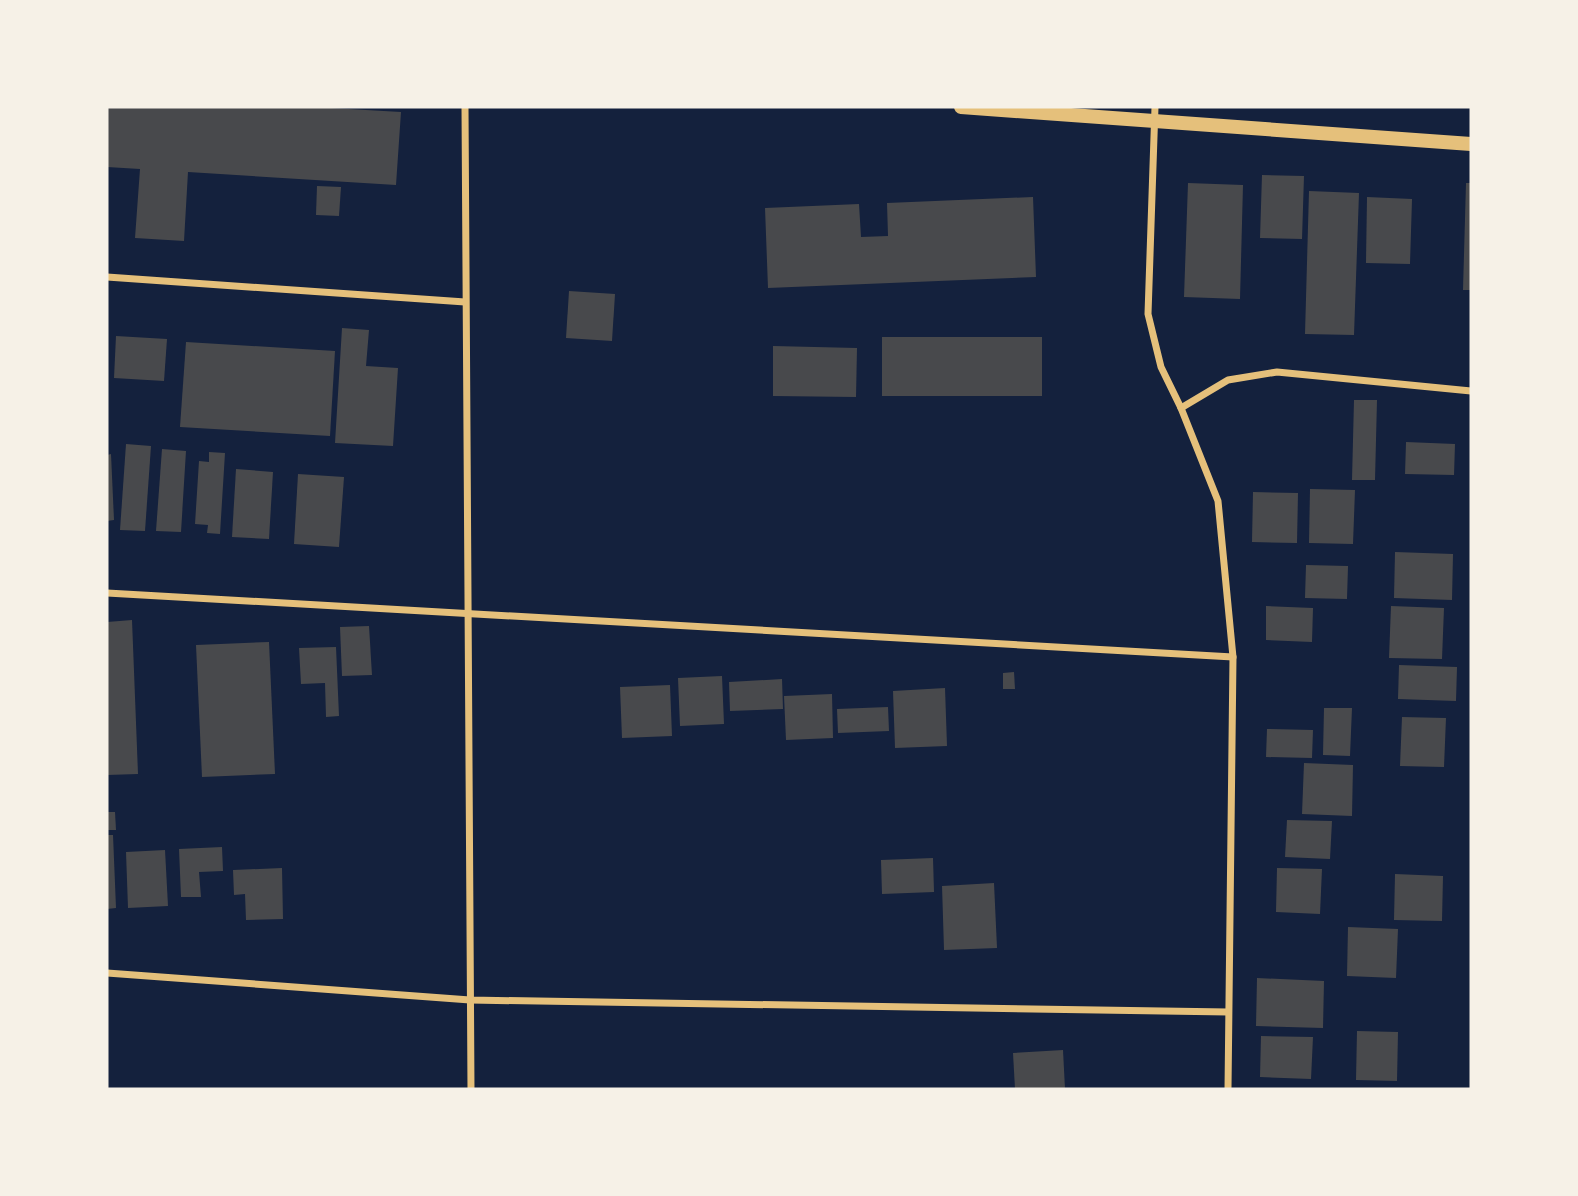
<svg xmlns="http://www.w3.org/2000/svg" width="1578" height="1196" viewBox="0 0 1578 1196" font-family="Manrope,sans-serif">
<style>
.building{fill:#48494c}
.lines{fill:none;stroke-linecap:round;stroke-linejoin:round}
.minor{stroke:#e5c07b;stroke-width:7}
.secondary{stroke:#e5c07b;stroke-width:14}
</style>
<rect width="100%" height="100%" fill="#14213d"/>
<!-- building -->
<g class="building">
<path d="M107,107H314L401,112L396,185L188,172L184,241L135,238L140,169L107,167Z"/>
<path d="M1262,175L1304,176L1302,239L1260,238Z"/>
<path d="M1188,183L1243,185L1240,299L1184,297Z"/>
<path d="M1466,183H1471V290H1463Z"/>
<path d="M317,186L341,187L339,216L316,215Z"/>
<path d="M1309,191L1359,193L1354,335L1305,334Z"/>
<path d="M1033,197L1036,277L768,288L765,208L859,204L861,237L888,236L887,203Z"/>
<path d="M1367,197L1412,199L1410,264L1366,263Z"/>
<path d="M569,291L615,294L612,341L566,338Z"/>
<path d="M342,328L369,330L366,366L398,368L393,446L335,443Z"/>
<path d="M116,336L167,339L164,381L114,378Z"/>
<rect x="882" y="337" width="160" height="59"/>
<path d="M186,342L335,351L330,436L180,427Z"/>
<path d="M773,346L857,348L856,397L773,396Z"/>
<path d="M1354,400H1377L1375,480H1352Z"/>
<path d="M1406,442L1455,444L1454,475L1405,474Z"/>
<path d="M126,444L151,446L145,531L120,530Z"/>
<path d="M162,449L186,451L181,532L156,531Z"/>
<path d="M209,452L225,453L220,534L207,533L208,525L195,524L199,461L209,462Z"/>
<path d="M111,454L114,520L107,521V455Z"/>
<path d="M236,469L273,472L269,539L232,537Z"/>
<path d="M298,474L344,477L339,547L294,544Z"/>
<path d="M1310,489L1355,490L1353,544L1309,543Z"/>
<path d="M1253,492L1298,493L1297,543L1252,542Z"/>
<path d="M1395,552L1453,554L1452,600L1394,598Z"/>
<path d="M1306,565L1348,566L1347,599L1305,598Z"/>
<path d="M1266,606L1313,608L1312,642L1266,640Z"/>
<path d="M1391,606L1444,608L1442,659L1389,658Z"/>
<path d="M132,620L138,774L107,775V622Z"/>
<path d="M369,626L372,675L342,676L340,627Z"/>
<path d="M269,642L275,774L202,777L196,645Z"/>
<path d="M336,647L339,716L326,717L325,683L301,684L299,648Z"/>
<path d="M1399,665L1457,667L1456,701L1398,699Z"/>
<path d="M1014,672L1015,689H1003V673Z"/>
<path d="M722,676L724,724L680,726L678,678Z"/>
<path d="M782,679L783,709L730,711L729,682Z"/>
<path d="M670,685L672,736L622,738L620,687Z"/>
<path d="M945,688L947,746L895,748L893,691Z"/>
<path d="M832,694L833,738L786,740L784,696Z"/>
<path d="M888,707L889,731L838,733L837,709Z"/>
<path d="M1324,708H1352L1350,756L1323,755Z"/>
<path d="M1402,717L1446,718L1444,767L1400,766Z"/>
<path d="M1267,729L1313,730L1312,758L1266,757Z"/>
<path d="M1304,763L1353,765L1352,816L1302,814Z"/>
<path d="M107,812H115L116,830H107Z"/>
<path d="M1287,820L1332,821L1330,859L1285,857Z"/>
<path d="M107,835H113L116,908L107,909Z"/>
<path d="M222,847L223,871L199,872L201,897H181L179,849Z"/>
<path d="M165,850L168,906L128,908L126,852Z"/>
<path d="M933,858L934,892L882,894L881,860Z"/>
<path d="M282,868L283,919L246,920L245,894L234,895L233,870Z"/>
<path d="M1277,868L1322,869L1320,914L1276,912Z"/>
<path d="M1395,874L1443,876L1442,921L1394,920Z"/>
<path d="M994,883L997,948L944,950L942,886Z"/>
<path d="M1348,927L1398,929L1396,978L1347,976Z"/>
<path d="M1257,978L1324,981L1323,1028L1256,1026Z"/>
<path d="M1357,1031L1398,1032L1397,1081L1356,1080Z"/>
<path d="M1261,1036L1313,1037L1311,1079L1260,1077Z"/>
<path d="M1063,1050L1065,1089H1015L1013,1053Z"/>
</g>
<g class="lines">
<!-- minor -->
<g class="minor">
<path d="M465,107L471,1089"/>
<path d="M1155,107L1148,314L1161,367L1181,408L1218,501L1233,657L1228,1089"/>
<path d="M107,277L465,302"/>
<path d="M1181,408L1228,380L1277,372L1471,391"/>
<path d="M107,593L1233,657"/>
<path d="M107,973L470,1000L1228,1012"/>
</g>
<!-- secondary -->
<path class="secondary" d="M961,107L1471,144"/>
</g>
<!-- border -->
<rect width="1578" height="1196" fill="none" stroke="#f6f1e7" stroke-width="217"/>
</svg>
